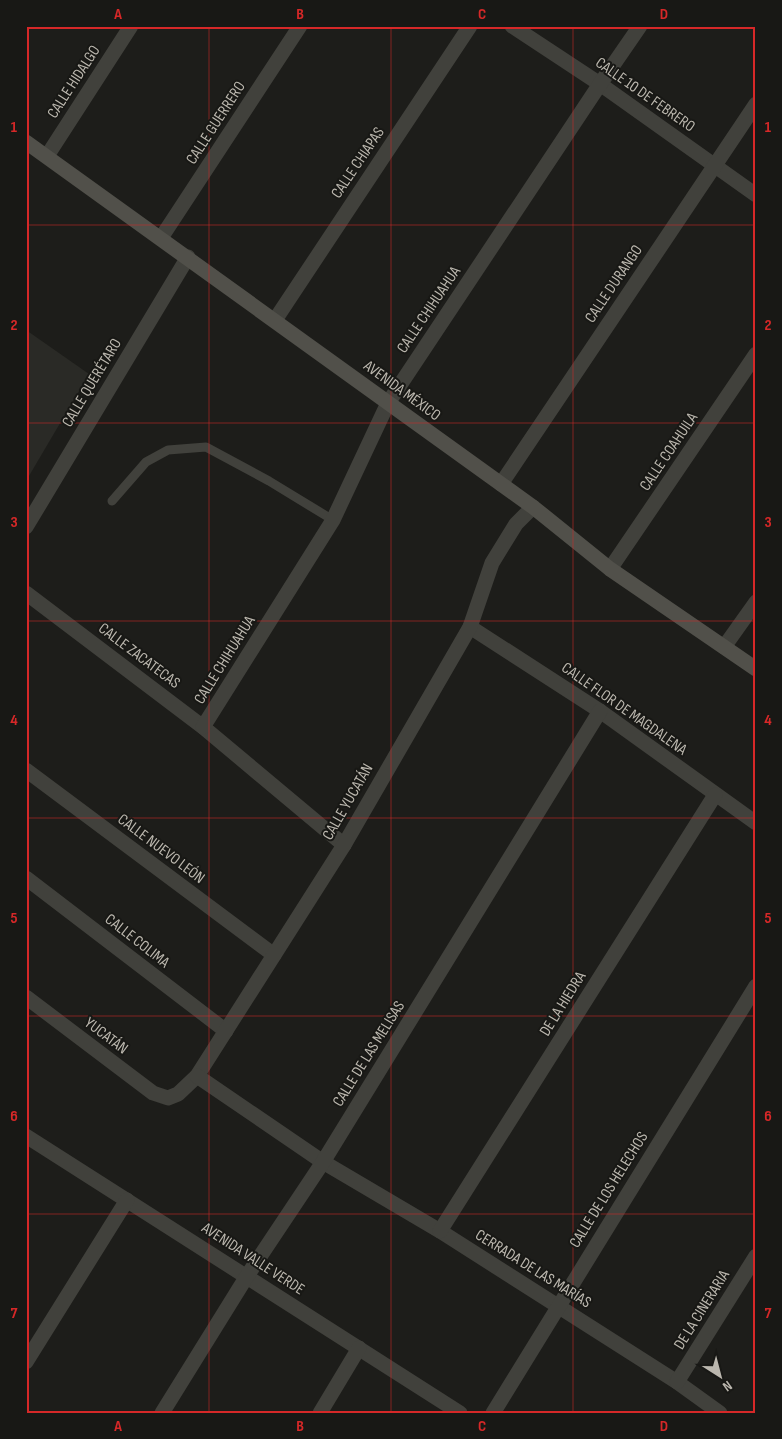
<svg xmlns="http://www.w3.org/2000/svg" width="782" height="1439" viewBox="0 0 782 1439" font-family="'Sofia Sans Condensed',sans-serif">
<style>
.built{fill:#2a2a26}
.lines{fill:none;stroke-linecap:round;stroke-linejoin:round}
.lane{stroke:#41413c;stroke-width:9}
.street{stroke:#41413c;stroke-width:15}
.secondary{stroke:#51504a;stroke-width:15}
.grid{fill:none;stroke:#d62828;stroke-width:1;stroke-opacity:0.55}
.labels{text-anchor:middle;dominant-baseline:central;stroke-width:4;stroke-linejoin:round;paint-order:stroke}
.street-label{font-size:16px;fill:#bbb7ae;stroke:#181815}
.neatline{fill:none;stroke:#d62828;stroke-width:2}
.grid-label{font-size:16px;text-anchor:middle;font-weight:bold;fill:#d62828}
</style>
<rect width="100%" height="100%" fill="#1d1d1a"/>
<!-- built -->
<path class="built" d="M26,330L89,374L26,481Z"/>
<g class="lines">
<!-- lane -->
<path class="lane" d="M112,501L146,462L168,450L206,447L269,481L333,520"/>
<!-- street -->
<g class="street">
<path d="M512,26L600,84L756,195"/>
<path d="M47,156L131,26"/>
<path d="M161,238L300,26"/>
<path d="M275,320L470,26"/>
<path d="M501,484L756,104"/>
<path d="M26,527L188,257"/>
<path d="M610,569L756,354"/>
<path d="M26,593L203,727L344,845"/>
<path d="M470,627L600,711L756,823"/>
<path d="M724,647L756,602"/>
<path d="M203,727L333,520L388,403L600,84L640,26"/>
<path d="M26,770L274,955"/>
<path d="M26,878L226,1031"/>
<path d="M26,997L153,1093L168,1098L178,1094L197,1076L344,845L470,627L492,563L516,524L533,507"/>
<path d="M197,1076L323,1162L440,1231L677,1382L720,1413"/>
<path d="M26,1136L460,1413"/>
<path d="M440,1231L715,795"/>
<path d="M26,1362L127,1200"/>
<path d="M677,1382L756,1256"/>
<path d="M162,1413L247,1276L323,1162L600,711"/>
<path d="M320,1413L359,1348"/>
<path d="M493,1413L756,986"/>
</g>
<!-- secondary -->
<path class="secondary" d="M26,142L533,507L610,569L756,669"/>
</g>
<!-- grid -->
<path class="grid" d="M209,26V1413M391,26V1413M573,26V1413M26,225H756M26,423H756M26,621H756M26,818H756M26,1016H756M26,1214H756"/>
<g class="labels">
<!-- street labels -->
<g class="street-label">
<text transform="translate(74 82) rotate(-57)">CALLE HIDALGO</text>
<text transform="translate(645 95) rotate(35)">CALLE 10 DE FEBRERO</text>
<text transform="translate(216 123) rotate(-57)">CALLE GUERRERO</text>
<text transform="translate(358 163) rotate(-56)">CALLE CHIAPAS</text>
<text transform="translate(614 284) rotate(-56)">CALLE DURANGO</text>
<text transform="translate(429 310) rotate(-56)">CALLE CHIHUAHUA</text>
<text transform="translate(92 383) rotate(-59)">CALLE QUERÉTARO</text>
<text transform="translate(402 391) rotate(36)">AVENIDA MÉXICO</text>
<text transform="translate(669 452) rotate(-56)">CALLE COAHUILA</text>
<text transform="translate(139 656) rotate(37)">CALLE ZACATECAS</text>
<text transform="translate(225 660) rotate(-58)">CALLE CHIHUAHUA</text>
<text transform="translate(624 709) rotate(35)">CALLE FLOR DE MAGDALENA</text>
<text transform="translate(348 802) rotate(-60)">CALLE YUCATÁN</text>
<text transform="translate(161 849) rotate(37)">CALLE NUEVO LEÓN</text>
<text transform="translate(137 941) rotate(38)">CALLE COLIMA</text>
<text transform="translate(563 1004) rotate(-58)">DE LA HIEDRA</text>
<text transform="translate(106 1036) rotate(37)">YUCATÁN</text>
<text transform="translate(369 1054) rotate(-58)">CALLE DE LAS MELISAS</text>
<text transform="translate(609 1190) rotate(-58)">CALLE DE LOS HELECHOS</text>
<text transform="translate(253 1259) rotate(33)">AVENIDA VALLE VERDE</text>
<text transform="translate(533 1269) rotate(32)">CERRADA DE LAS MARÍAS</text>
<text transform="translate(702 1310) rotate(-58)">DE LA CINERARIA</text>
</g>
</g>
<!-- border -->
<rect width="782" height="1439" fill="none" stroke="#181815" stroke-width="55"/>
<!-- north arrow -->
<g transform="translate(720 1376) rotate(144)" stroke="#181815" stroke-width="4" paint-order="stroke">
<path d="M0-4L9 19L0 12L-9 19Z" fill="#bbb7ae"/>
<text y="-8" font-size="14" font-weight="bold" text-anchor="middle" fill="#bbb7ae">N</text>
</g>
<rect x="28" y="28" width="726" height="1384" class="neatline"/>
<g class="grid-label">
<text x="118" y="19">A</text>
<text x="300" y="19">B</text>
<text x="482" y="19">C</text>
<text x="664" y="19">D</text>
<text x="14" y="132">1</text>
<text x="768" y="132">1</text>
<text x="14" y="330">2</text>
<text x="768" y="330">2</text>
<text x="14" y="527">3</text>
<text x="768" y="527">3</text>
<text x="14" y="725">4</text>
<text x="768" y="725">4</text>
<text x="14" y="923">5</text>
<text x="768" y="923">5</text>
<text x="14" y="1121">6</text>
<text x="768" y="1121">6</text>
<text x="14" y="1318">7</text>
<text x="768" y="1318">7</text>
<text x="118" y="1431">A</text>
<text x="300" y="1431">B</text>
<text x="482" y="1431">C</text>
<text x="664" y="1431">D</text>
</g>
</svg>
